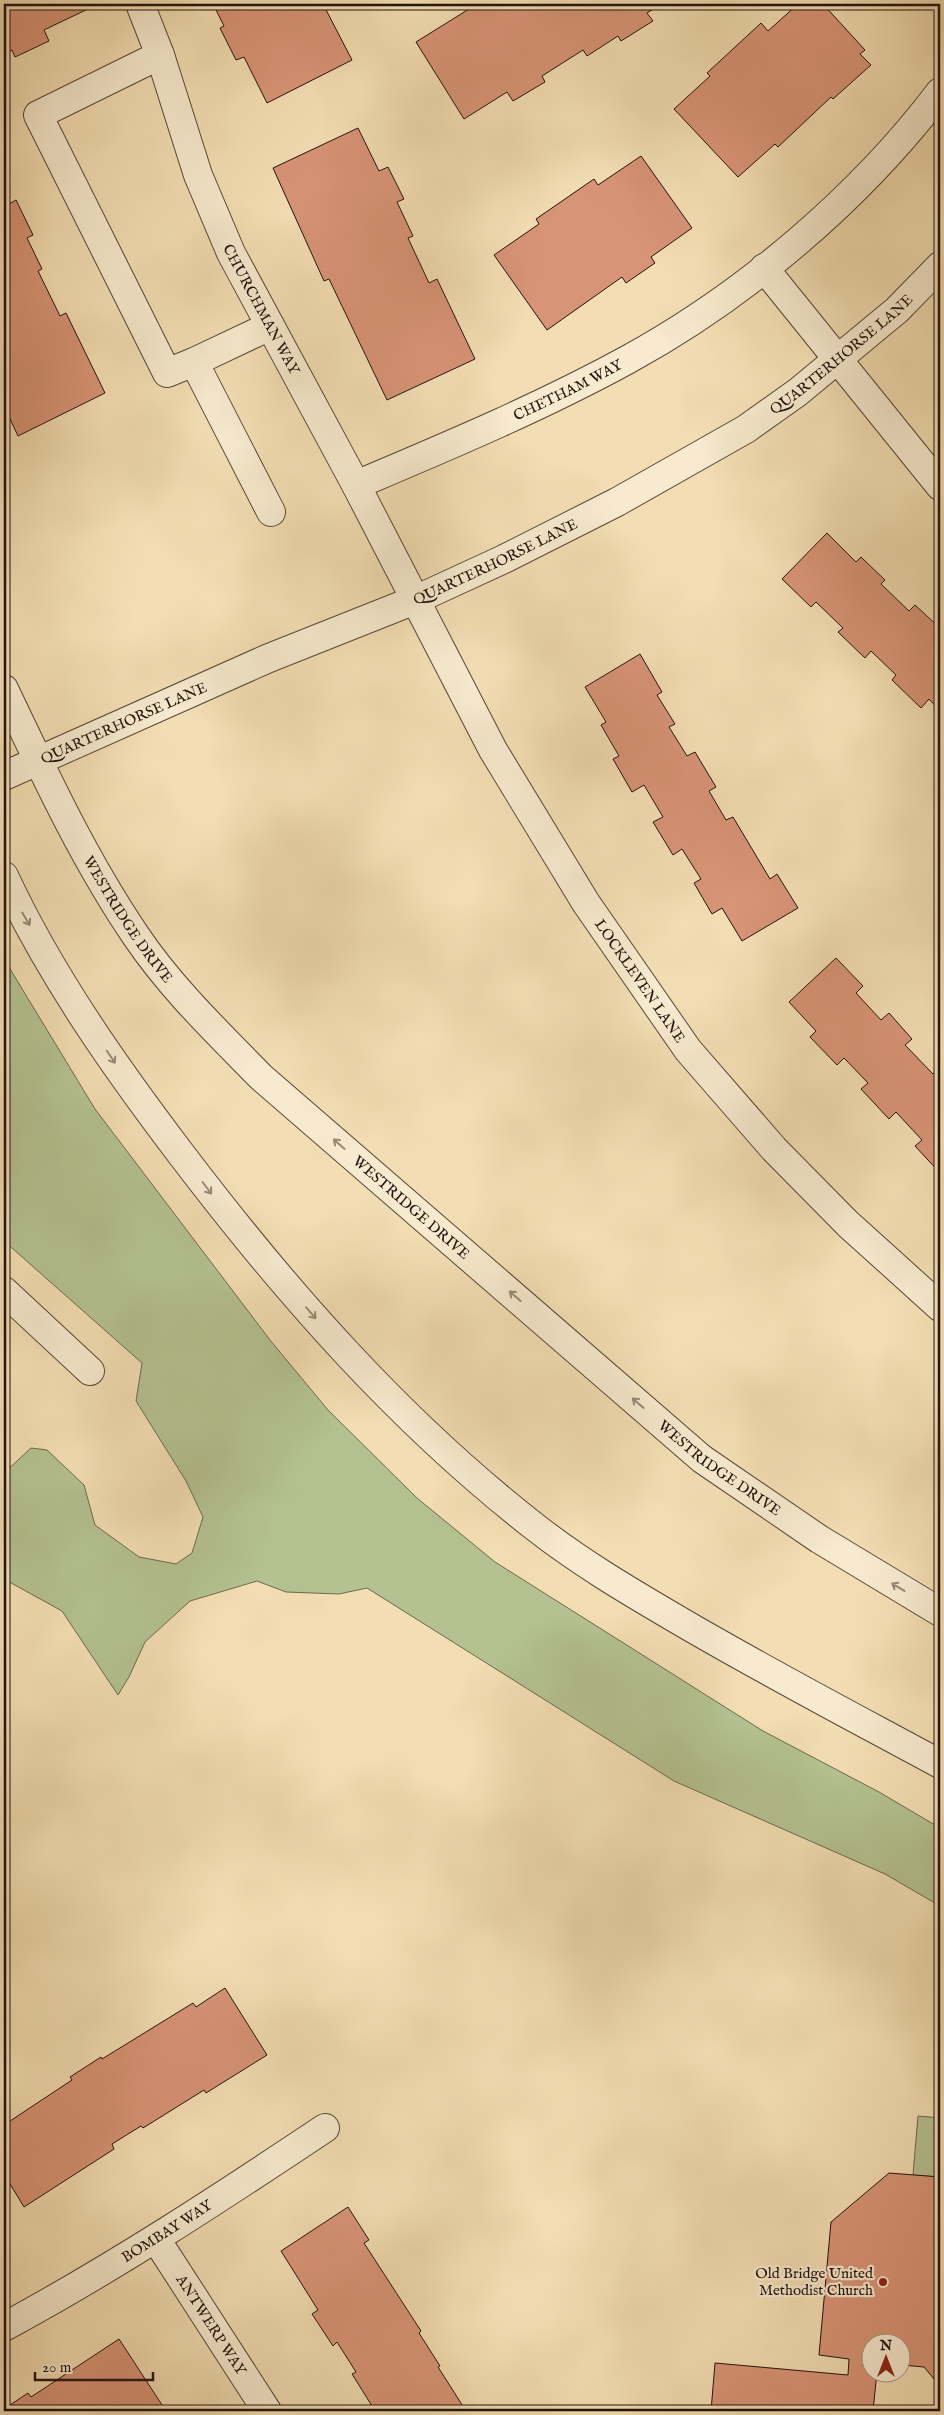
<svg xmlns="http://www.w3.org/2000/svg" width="944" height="2415" viewBox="0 0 944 2415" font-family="'IM FELL English',serif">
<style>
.green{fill:#b4c291;stroke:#6a6a4e}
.building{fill:#d89477;stroke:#21130c}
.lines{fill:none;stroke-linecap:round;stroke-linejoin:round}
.minor-casing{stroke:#564636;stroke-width:30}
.minor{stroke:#f7eace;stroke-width:28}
.oneway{stroke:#978977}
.poi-dot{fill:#8f2418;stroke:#f7eace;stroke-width:2}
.labels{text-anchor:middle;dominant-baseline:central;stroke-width:4.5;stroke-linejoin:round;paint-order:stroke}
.street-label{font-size:15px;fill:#21130c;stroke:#f7eace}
.poi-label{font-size:15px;fill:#21130c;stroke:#f7eace;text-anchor:end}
</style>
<rect width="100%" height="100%" fill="#f3deb3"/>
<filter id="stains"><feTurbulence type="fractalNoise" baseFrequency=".004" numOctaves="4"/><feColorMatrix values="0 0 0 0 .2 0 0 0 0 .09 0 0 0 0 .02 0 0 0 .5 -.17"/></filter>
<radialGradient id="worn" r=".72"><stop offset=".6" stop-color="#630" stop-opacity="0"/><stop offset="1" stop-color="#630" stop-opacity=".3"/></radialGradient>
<!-- green -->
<g class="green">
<path d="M4,959L95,1109L270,1340L328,1410L417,1498L495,1562L763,1731L879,1792L940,1828V1906L885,1874L674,1781L367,1588L339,1594L286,1592L257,1581L190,1601L145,1642L129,1677L118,1695L62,1611L4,1579V1473L31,1448L47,1450L84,1485L95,1525L139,1557L176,1564L192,1553L203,1517L186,1481L136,1401L142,1363L4,1241Z"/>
<path d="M918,2116L940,2118V2177L913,2175Z"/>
</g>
<!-- building -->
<g class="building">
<path d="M4,4H91L92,7L44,30L49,41L15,57L12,50L4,54Z"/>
<path d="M213,4H323L352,60L267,103L244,57L236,60L220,28L224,26Z"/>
<path d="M477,4H661L647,13L653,21L621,41L618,36L587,56L583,50L542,76L545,82L513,101L507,92L464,119L416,42Z"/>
<path d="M798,4H810L812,7L816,4H823L865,50L860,54L871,65L833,99L831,97L778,147L775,144L738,177L674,109L710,76L707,73L761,23L768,31Z"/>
<path d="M358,128L379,171L388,167L404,199L397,202L413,236L408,238L429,283L437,279L475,359L387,400L329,279L324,281L273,168Z"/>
<path d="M641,156L692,228L651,257L655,263L626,283L622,277L547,330L494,255L539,224L536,219L594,179L598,185Z"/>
<path d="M4,198L7,205L16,200L33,235L27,238L42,269L38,271L60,316L66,313L105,393L18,436L4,406Z"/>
<path d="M827,533L856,562L861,557L885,580L881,584L909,611L915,605L940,628L935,633L940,638V711L929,699L921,708L892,680L896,675L871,651L865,658L838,632L843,628L816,602L811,607L782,579Z"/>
<path d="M640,654L662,692L657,695L675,724L669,727L687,756L695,752L716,787L709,791L726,820L733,817L770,879L777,874L798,908L742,941L722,908L712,914L694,883L701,879L682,849L673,855L653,822L663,817L644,785L632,792L613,759L619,756L601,725L606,722L585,687Z"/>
<path d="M836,958L863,986L856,993L881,1020L889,1013L912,1039L905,1045L933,1074L940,1067V1173L915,1146L922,1140L896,1112L889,1119L861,1089L868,1083L844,1058L837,1065L810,1037L816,1031L789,1002Z"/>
<path d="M225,1988L267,2055L206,2093L204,2090L143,2128L141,2126L112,2144L114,2149L24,2207L4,2174V2125L72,2080L70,2077L101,2057L102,2059L193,2003L196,2007Z"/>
<path d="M889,2173L940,2177V2386L924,2367L902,2365V2342H872V2372H877L873,2411H711L715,2363L848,2375L849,2359L819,2355L831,2222Z"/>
<path d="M348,2207L369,2240L364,2243L421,2331L419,2333L440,2366L438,2367L466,2411H372L369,2407L372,2406L352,2374L356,2372L337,2342L333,2346L312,2314L318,2310L281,2251Z"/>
<path d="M119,2339L164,2408L159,2411H4V2409L28,2393L31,2397Z"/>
</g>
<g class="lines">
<defs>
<g id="minor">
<path id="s1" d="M140,4L160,55L198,175L231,253L356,485L493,750L586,903L688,1050L774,1149L848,1224L940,1307"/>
<path d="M160,55L38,115L167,373L194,362"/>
<path d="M764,268L940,486"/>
<path d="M270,326L194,362L271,512"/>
<path id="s2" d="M356,485C448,446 539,408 627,360C744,296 859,199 940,92"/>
<path id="s3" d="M4,689C44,773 83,858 136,936C171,988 217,1032 261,1077L702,1459L819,1539L940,1612"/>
<path id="s4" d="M4,776L269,658L415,600L504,559L617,502L746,429L798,392L897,310L940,266"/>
<path d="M4,876C50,975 115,1067 181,1154C285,1291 399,1421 535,1527C582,1564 634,1594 685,1624C769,1673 855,1718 940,1764"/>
<path d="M4,1291L90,1371"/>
<path id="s5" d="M156,2239L267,2411"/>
<path id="s6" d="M4,2327C115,2267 220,2198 325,2128"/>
</g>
</defs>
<!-- minor casing -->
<use href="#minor" class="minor-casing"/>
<!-- minor -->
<use href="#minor" class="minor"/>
</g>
<!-- one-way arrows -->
<defs><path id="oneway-shaft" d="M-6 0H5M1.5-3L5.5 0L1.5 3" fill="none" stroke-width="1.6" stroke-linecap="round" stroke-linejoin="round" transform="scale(1.25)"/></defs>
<g class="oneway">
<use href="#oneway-shaft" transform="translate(26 919) rotate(59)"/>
<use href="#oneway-shaft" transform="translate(111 1057) rotate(56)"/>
<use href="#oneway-shaft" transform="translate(339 1144) rotate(-139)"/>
<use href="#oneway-shaft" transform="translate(207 1188) rotate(53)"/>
<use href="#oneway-shaft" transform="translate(515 1296) rotate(-139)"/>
<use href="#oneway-shaft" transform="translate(311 1313) rotate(49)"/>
<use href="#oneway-shaft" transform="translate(638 1403) rotate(-139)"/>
<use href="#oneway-shaft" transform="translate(898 1587) rotate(-149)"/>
</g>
<!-- markers -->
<circle class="poi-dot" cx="883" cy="2282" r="5"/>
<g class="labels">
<!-- street labels -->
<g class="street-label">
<text stroke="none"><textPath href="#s1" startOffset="329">CHURCHMAN WAY</textPath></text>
<text stroke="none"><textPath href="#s4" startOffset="941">QUARTERHORSE LANE</textPath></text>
<text stroke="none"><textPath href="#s2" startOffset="232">CHETHAM WAY</textPath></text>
<text stroke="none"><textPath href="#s4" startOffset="536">QUARTERHORSE LANE</textPath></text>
<text stroke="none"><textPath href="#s4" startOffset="131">QUARTERHORSE LANE</textPath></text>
<text stroke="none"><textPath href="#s3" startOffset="262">WESTRIDGE DRIVE</textPath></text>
<text stroke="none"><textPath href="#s1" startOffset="1101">LOCKLEVEN LANE</textPath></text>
<text stroke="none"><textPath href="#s3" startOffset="668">WESTRIDGE DRIVE</textPath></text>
<text stroke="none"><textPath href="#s3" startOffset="1072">WESTRIDGE DRIVE</textPath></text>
<text stroke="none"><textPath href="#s6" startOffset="189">BOMBAY WAY</textPath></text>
<text stroke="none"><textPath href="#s5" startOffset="102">ANTWERP WAY</textPath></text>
</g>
<!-- poi labels -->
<g class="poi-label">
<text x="873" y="2273">Old Bridge United<tspan x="873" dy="17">Methodist Church</tspan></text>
</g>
</g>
<!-- margin -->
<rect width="944" height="2415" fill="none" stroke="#f3deb3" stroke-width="20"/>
<rect x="5" y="5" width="934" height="2405" fill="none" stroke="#21130c" stroke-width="2.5"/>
<rect x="10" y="10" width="924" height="2395" fill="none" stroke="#21130c"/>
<!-- north arrow -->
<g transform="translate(886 2358)"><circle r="24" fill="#f7eace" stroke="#a19480"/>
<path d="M0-4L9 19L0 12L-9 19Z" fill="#8f2418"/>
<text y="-8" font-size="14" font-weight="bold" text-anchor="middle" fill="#21130c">N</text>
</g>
<!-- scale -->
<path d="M35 2372v8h118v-8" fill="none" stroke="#21130c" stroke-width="2.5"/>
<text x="42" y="2372" font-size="15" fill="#21130c" stroke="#f7eace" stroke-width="4" paint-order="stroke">20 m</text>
<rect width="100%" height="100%" filter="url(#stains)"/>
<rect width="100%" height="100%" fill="url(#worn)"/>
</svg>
